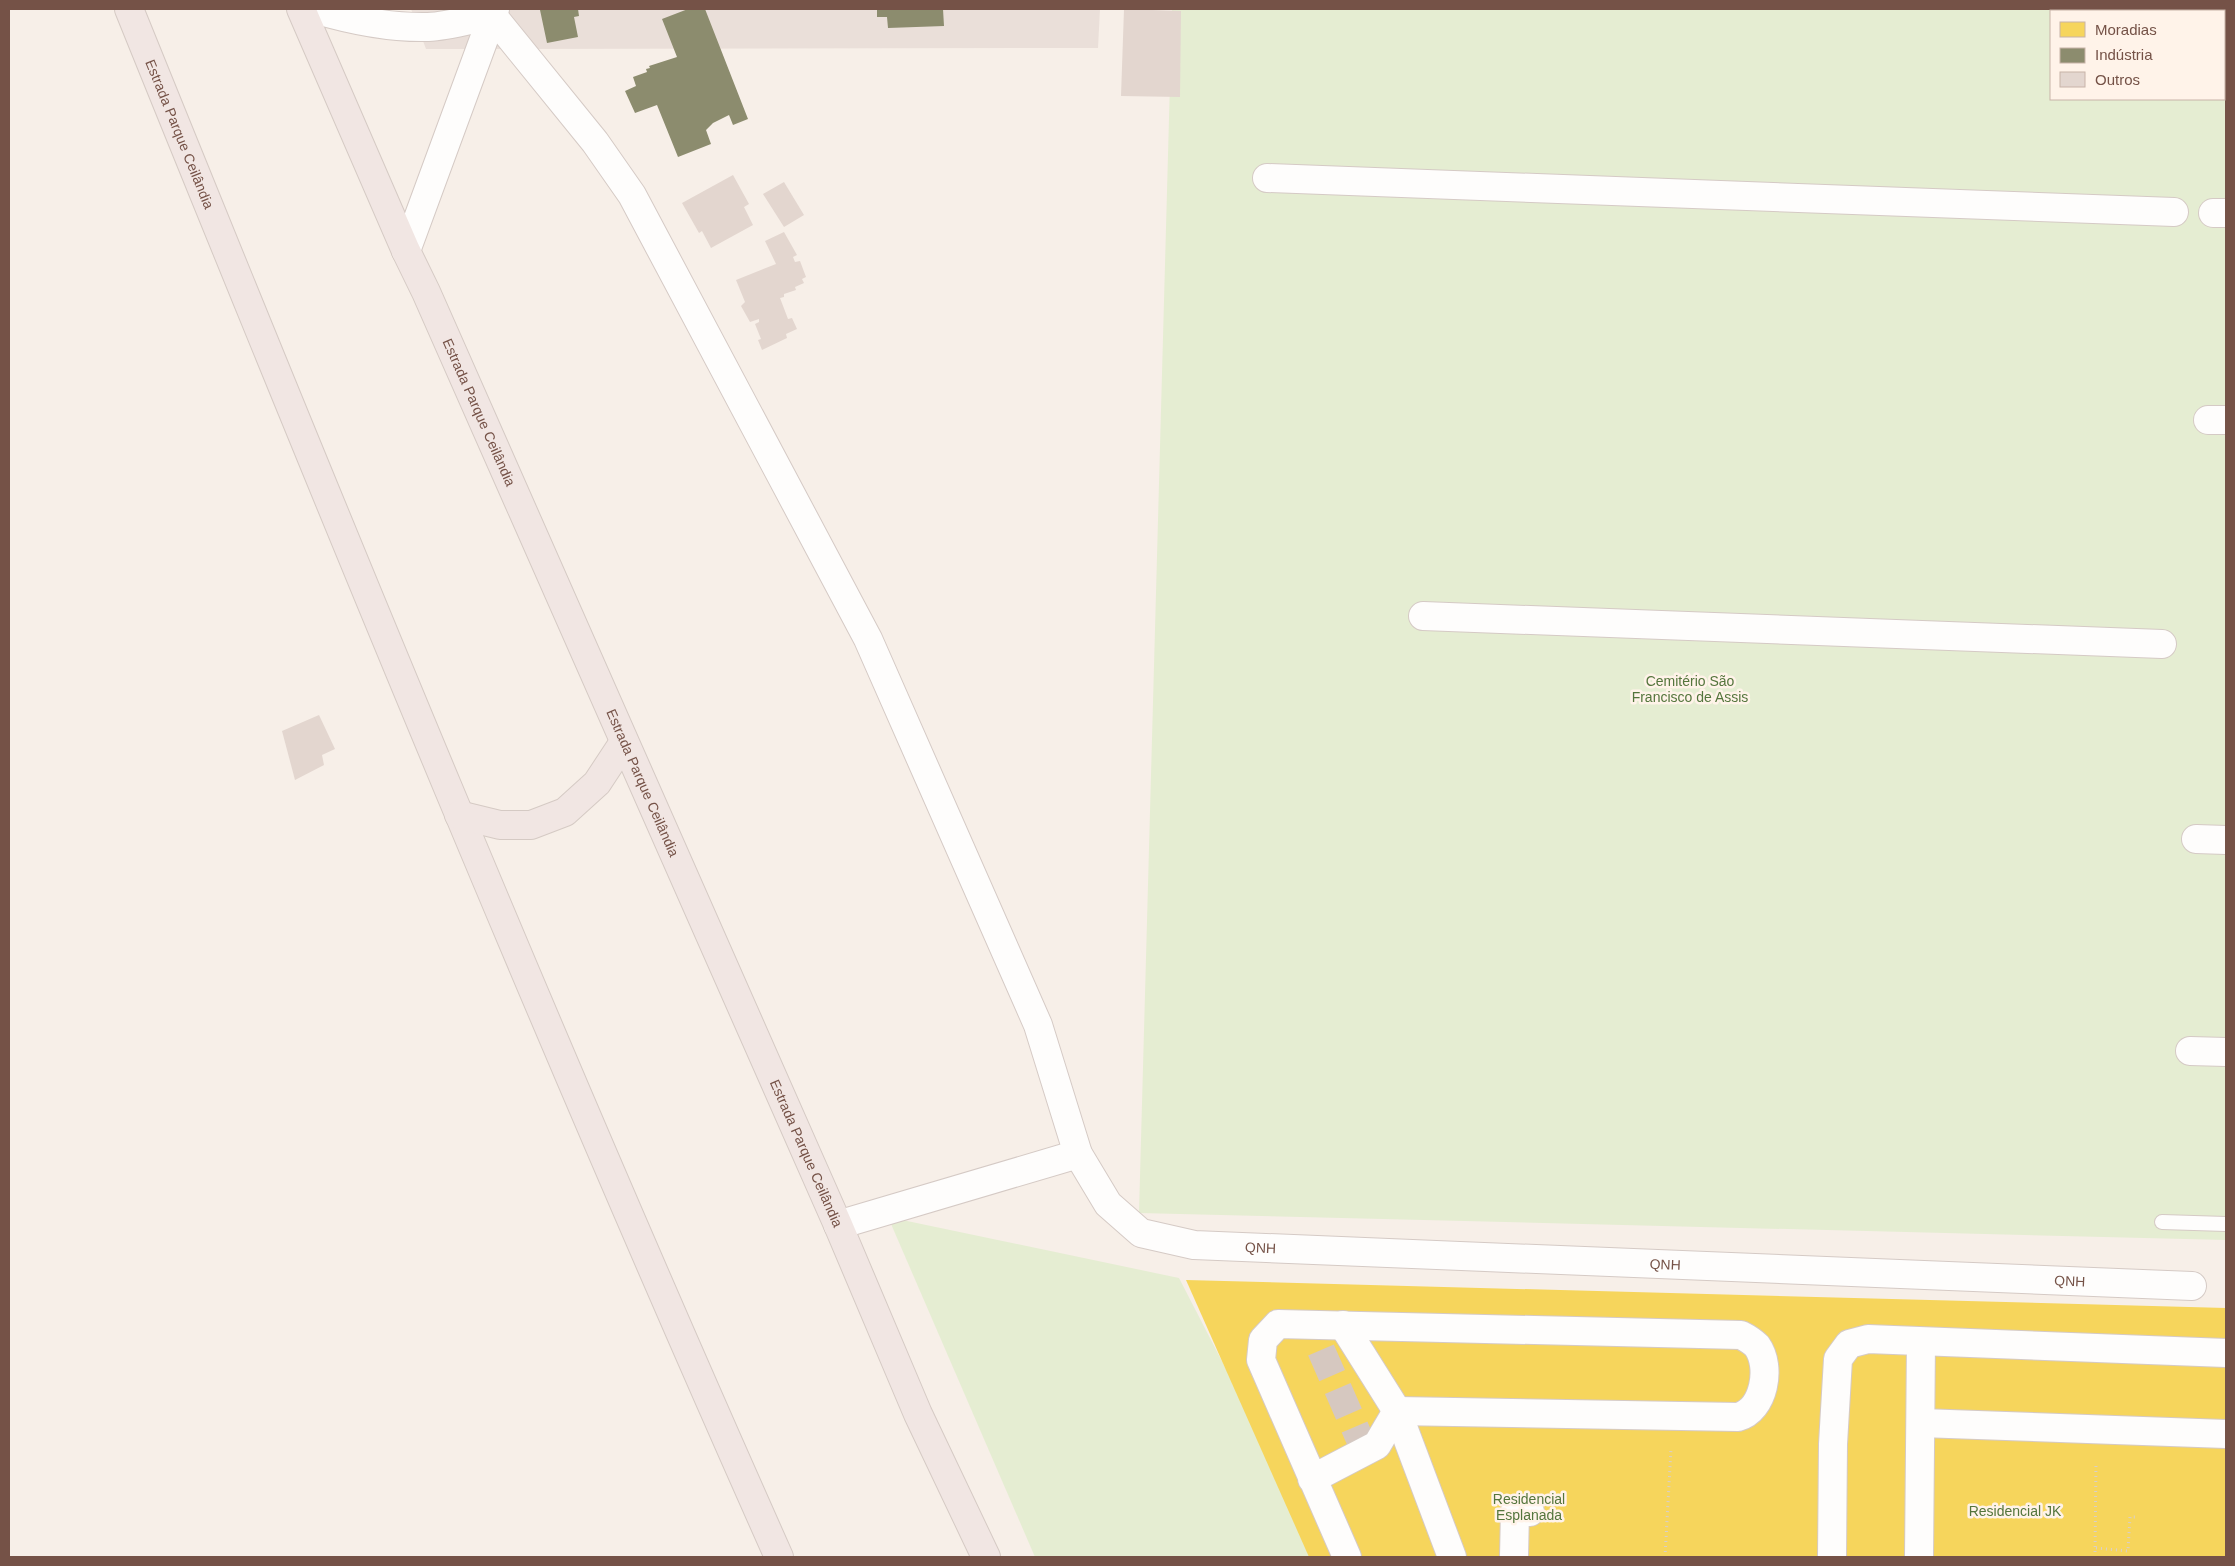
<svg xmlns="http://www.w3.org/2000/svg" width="2235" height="1566" viewBox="0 0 2235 1566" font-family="Arial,sans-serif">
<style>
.industrial{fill:#eadfd9}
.green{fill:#e5edd2;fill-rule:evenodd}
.homes{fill:#f6d55c}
.industry{fill:#8c8c6e}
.building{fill:#e3d6cf}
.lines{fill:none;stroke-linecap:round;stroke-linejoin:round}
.street-tunnel{stroke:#d6c8c0;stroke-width:28;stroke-dasharray:28 14;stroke-linecap:butt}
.lane-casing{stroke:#d5cac5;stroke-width:16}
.street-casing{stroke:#d5cac5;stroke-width:30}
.highway-casing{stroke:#d5cac4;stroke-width:30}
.path{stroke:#d9cfcb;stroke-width:3;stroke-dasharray:1 4;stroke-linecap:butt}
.lane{stroke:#fefdfc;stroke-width:14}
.street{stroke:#fefdfc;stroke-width:28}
.highway{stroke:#f1e6e3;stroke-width:28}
.labels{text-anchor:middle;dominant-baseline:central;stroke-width:5;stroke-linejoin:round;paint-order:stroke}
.street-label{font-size:14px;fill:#755247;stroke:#fff3e9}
.park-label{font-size:14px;fill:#54753c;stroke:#fff3e9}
</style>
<rect width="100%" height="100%" fill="#f7efe8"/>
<!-- industrial -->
<path class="industrial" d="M411,9H1100L1098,48L426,49Z"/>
<!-- green -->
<g class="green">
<path d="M1172,9H2226V1240L1139,1213ZM2051,11H2224V99H2051Z"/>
<path d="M888,1217L1179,1278L1323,1557H1035Z"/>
</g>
<!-- homes -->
<path class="homes" d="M1186,1280L2226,1308V1557H1309Z"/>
<!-- industry -->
<g class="industry">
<path d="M578,9L579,16L574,17L578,37L547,43L540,10Z"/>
<path d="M688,9H705L748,119L733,125L729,115L713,123L706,130L711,144L678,157L657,105L635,113L625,91L636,86L633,77L647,72L646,69L650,68L649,66L677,57L662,19Z"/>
<path d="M877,9H943L944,26L888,28L887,17H877Z"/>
</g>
<!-- building -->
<g class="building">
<path d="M1124,9L1181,11L1180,97L1121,96Z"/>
<path d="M733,175L749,204L744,207L753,225L711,248L702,231L699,233L682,203Z"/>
<path d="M784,182L804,215L784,227L763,194Z"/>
<path d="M784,232L797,255L793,257L795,262L800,261L806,277L802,279L804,283L795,287L796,290L784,294V297L780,298L788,319L792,318L797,329L786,334L787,338L762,350L758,340L761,339L755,324L759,322V319L750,322L741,306L745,302L736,280L776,264L765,241Z"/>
<path d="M319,715L335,749L322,755L324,765L295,780L282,731Z"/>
</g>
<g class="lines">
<!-- street-tunnel -->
<path class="street-tunnel" d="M1321,1350L1365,1451"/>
<defs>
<path id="lane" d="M2162,1222L2226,1224"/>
<g id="street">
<path d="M314,9C351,20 388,28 428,27C449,26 471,19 492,15"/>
<path id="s1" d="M492,15L595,142L632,195L868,639L1038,1025L1078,1154L1108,1204L1141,1233L1194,1245L2192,1286"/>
<path d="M1267,178L2174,212"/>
<path d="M2213,213H2226"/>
<path d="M406,251L495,9"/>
<path d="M2208,420H2226"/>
<path d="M1423,616L2162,644"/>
<path d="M2196,839L2226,840"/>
<path d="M2190,1051L2226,1052"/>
<path d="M838,1225L1078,1154"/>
<path d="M1343,1325L1397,1411L1452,1557"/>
<path d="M1921,1423L2226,1434"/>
<path d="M1312,1479L1377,1445L1397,1411L1738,1417C1764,1410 1772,1367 1757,1346C1752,1341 1747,1338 1741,1335L1278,1324L1263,1340L1261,1360L1347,1557"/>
<path d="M1514,1557L1515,1511L1530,1512"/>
<path d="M1832,1557L1833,1444L1838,1359L1849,1344L1868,1339L2226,1353"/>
<path d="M1919,1557L1921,1342"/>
</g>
<g id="highway">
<path id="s2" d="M129,9C339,528 551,1046 779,1557"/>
<path id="s3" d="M301,9L406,251L426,292L838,1225L918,1414L986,1557"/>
<path d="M459,815L500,825H531L565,812L597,783L624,742"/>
</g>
</defs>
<!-- lane casing -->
<use href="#lane" class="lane-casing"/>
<!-- street casing -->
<use href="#street" class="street-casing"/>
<!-- highway casing -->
<use href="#highway" class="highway-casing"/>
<!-- path -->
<g class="path">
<path d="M2096,1548L2128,1551L2130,1517H2138"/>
<path d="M1665,1557L1671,1449"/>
<path d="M2095,1557L2096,1462"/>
</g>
<!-- lane -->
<use href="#lane" class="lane"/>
<!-- street -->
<use href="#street" class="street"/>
<!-- highway -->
<use href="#highway" class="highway"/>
</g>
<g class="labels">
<!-- street labels -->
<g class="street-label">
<text stroke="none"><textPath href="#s2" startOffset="135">Estrada Parque Ceilândia</textPath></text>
<text stroke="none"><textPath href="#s3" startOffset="441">Estrada Parque Ceilândia</textPath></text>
<text stroke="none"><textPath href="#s3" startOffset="846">Estrada Parque Ceilândia</textPath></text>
<text stroke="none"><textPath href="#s3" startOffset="1251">Estrada Parque Ceilândia</textPath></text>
<text stroke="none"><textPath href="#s1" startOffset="1511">QNH</textPath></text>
<text stroke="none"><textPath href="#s1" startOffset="1916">QNH</textPath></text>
<text stroke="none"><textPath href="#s1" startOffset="2321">QNH</textPath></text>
</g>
<!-- park labels -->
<g class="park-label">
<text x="1690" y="681">Cemitério São<tspan x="1690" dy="16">Francisco de Assis</tspan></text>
<text x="1529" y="1499">Residencial<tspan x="1529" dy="16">Esplanada</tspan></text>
<text x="2015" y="1511">Residencial JK</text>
</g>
</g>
<!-- border -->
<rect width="2235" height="1566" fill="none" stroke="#755247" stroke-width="20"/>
<!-- legend -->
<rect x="2050" y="10" width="175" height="90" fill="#fff3e9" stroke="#c8b3a8"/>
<rect x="2060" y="22" width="25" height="15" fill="#f6d55c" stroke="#c8b3a8"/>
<text x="2095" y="35" font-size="15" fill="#755247">Moradias</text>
<rect x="2060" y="48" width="25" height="15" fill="#8c8c6e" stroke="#c8b3a8"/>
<text x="2095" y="60" font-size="15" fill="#755247">Indústria</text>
<rect x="2060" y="72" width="25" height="15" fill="#e3d6cf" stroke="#c8b3a8"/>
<text x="2095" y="85" font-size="15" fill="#755247">Outros</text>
</svg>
